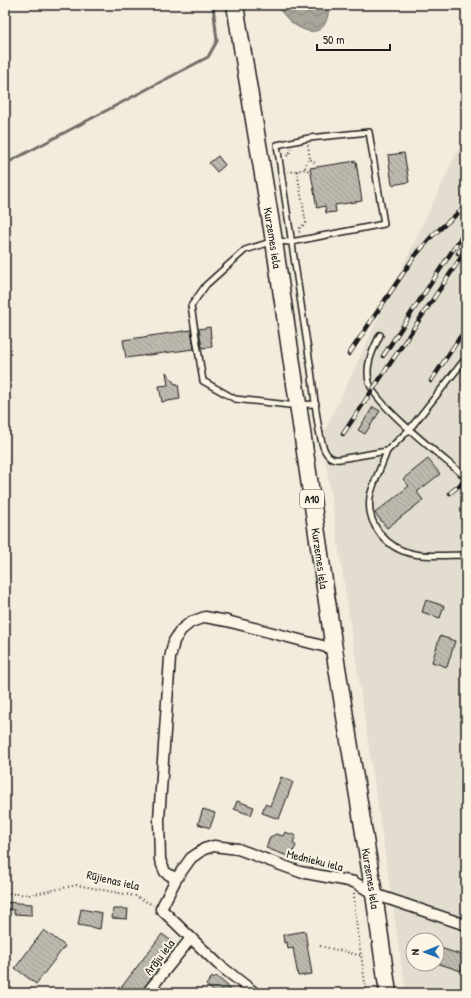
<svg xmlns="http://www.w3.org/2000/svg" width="471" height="998" viewBox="0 0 471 998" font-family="'Patrick Hand',sans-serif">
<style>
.built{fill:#e3ddcf;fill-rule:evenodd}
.water{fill:url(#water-waves);stroke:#716e68}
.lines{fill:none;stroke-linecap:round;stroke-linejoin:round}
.stream{stroke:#716e68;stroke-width:3}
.building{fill:url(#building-back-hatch);stroke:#1c1c1c}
.service-casing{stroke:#1c1c1c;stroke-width:8}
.minor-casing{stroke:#1c1c1c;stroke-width:13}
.trunk-casing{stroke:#1c1c1c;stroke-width:19}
.path{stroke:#1c1c1c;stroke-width:2;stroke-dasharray:1 3;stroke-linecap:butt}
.service{stroke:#fcf5e5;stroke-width:5}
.minor{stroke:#fcf5e5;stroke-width:10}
.trunk{stroke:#fcf5e5;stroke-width:16}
.rail-casing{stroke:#1c1c1c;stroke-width:4.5}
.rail{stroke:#fcf5e5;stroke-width:3;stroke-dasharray:9;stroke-linecap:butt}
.labels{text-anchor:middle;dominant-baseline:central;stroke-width:4;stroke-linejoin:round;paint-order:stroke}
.shield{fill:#fcf5e5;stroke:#5f5d58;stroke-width:1}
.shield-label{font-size:11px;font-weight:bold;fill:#1c1c1c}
.street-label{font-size:12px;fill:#1c1c1c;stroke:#fcf5e5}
</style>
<defs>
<pattern id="water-waves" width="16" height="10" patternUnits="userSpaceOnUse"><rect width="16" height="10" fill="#aaa59b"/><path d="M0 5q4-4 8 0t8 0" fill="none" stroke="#8a867e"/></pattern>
<pattern id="building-back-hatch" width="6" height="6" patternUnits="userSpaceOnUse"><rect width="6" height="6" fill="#beb9ae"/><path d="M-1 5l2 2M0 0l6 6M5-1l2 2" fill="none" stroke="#a39e95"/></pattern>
</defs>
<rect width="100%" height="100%" fill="#f3ecdd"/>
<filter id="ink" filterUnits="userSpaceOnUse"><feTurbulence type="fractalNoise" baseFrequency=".025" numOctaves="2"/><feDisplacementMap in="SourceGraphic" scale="8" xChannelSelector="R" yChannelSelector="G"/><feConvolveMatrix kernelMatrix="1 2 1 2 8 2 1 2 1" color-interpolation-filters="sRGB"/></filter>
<g filter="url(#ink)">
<!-- built -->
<path class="built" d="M466,133V993H406L322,437ZM413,940H437V964H413Z"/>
<!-- water -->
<path class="water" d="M277,5H329C328,49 291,30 277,5Z"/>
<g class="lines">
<!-- stream -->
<path class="stream" d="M5,164L208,57L217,41L213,5"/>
</g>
<!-- building -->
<g class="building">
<path d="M404,153L409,182L392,185L388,155Z"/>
<path d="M218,156L225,165L217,172L209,163Z"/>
<path d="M356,161L362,201L335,205L336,212L326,213L325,206L317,208L310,168Z"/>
<path d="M210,327L212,347L202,348L199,329Z"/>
<path d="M191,330L194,349L126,358L123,340Z"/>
<path d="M166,372L175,384H178L180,399L162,402L159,386L168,385Z"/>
<path d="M373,407L380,411L365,434L358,430Z"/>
<path d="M428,459L440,474L417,492L423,500L387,528L375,513L409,486L403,479Z"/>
<path d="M426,600L444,606L440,618L422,612Z"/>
<path d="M440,636L455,641L447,667L432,662Z"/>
<path d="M281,777L293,782L279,819L262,813L265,804L270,806Z"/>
<path d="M237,801L254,807L251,815L234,809Z"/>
<path d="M203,809L215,813L210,828L198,824Z"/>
<path d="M285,832L296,836L293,842L296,846L290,857L266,848L270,837L276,834L283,836Z"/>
<path d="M5,902L32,904V915L14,914V910L5,909Z"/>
<path d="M81,909L102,913L100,929L78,925Z"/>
<path d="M113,909H128L127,919L112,918Z"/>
<path d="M44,930L65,946L36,984L15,968Z"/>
<path d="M305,931L312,974L298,976L293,948L288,949L287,942L284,943L283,935Z"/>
<path d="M162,934L177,945L140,993H117Z"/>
<path d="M437,947L465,956L461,971L437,963Z"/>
<path d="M216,976L228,986L227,987L234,993H216L206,985L212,977L214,979Z"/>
</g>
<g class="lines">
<defs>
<g id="service">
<path d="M380,335C373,350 365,364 369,382C374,404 442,457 462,474"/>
<path d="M316,404L289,405L235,399L203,381L191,306L206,285L245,250L274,241L291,242L384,224L369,132L309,138L277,145C288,220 299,295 311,370C314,389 317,436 325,451C328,457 333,460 340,459L387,451L409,430L466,358"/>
<path d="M387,451C382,466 373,482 370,497C366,525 387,549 414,554C431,557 449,555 466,555"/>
</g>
<g id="minor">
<path d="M176,879L165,872L160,860L159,819L170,658L174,641L181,630L191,622L205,617L227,621L334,649"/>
<path d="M147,993L191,938"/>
<path d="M255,993L218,964L161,909L176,879L191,858L204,849L214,846L238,849L300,872L354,882L374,894L466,925"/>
</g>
<g id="trunk">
<path id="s1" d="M235,5L274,241L334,649L374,894L388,993"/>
</g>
</defs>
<!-- service casing -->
<use href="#service" class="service-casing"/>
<!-- minor casing -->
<use href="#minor" class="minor-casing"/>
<!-- trunk casing -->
<use href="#trunk" class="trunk-casing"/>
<!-- path -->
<g class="path">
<path d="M308,145L310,159"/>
<path d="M287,156L292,149"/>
<path d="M288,171L290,172L306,169"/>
<path d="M297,171L306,223L300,228L299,233"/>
<path d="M308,171L305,167L306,162L310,159L316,164"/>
<path d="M5,893L30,895L77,885L135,896L153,905"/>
<path d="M354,893C355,926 363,960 366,993"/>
<path d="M320,946L363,956"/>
</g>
<!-- service -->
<use href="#service" class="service"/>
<!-- minor -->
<use href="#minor" class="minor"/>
<!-- trunk -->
<use href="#trunk" class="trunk"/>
<defs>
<g id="rail">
<path d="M458,253L466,242"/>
<path d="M349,354L414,257L433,235L466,206"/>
<path d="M383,356L466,230"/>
<path d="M431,381L466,328"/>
<path d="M343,434L466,250"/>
<path d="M450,493L466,480"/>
</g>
</defs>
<!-- rail casing -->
<use href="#rail" class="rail-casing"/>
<!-- rail -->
<use href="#rail" class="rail"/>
</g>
</g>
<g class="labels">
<!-- shield labels -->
<rect class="shield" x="300" y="490" width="24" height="18" rx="3"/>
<g class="shield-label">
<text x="312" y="499">A10</text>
</g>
<!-- street labels -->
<g class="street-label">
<text stroke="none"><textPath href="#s1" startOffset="236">Kurzemes iela</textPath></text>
<text stroke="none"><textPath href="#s1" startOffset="560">Kurzemes iela</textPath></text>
<text transform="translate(315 860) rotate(14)">Mednieku iela</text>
<text stroke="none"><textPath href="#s1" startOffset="884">Kurzemes iela</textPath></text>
<text transform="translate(113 880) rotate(13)">Rūjienas iela</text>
<text transform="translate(159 957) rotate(-52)">Arāju iela</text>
</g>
</g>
<!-- margin -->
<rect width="471" height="998" fill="none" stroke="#fcf5e5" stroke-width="20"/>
<rect x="10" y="10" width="451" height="978" fill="none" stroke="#1c1c1c" stroke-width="1.5" filter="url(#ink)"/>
<!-- north arrow -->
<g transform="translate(425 952) rotate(269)"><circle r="19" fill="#fcf5e5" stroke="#a29e95"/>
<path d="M0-3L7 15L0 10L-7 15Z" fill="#1f6fb2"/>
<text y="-6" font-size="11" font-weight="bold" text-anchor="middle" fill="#1c1c1c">N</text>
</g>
<!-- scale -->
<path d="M317 44v6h73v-6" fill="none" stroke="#1c1c1c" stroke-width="2"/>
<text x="323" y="44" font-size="12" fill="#1c1c1c" stroke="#fcf5e5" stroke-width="3" paint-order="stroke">50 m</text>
</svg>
